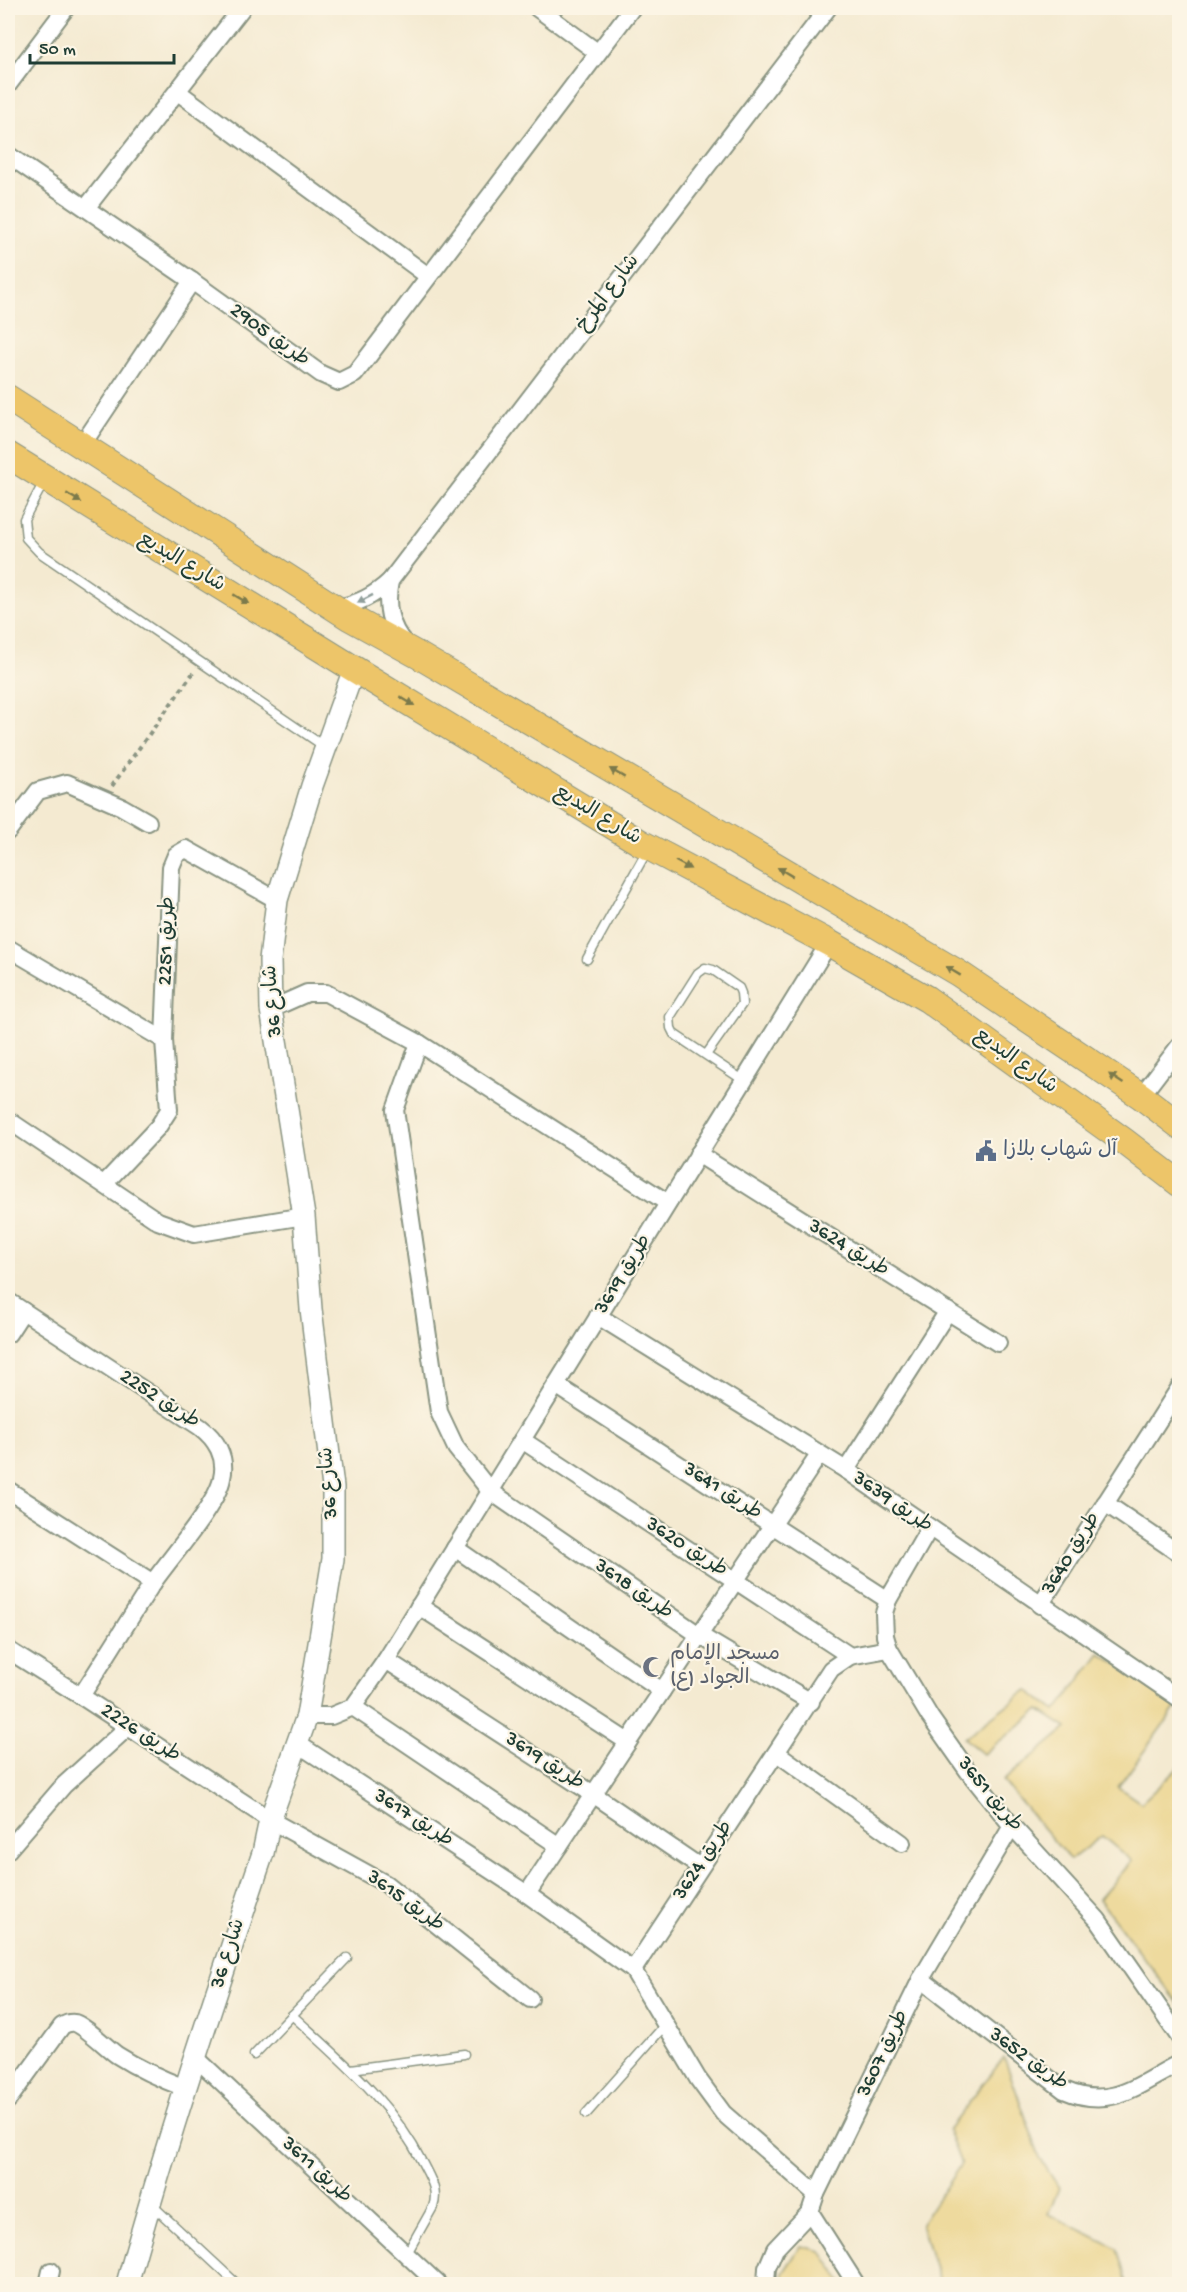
<svg xmlns="http://www.w3.org/2000/svg" width="1187" height="2292" viewBox="0 0 1187 2292" font-family="'Gochi Hand','Playpen Sans Arabic',sans-serif">
<style>
.sand{fill:#eeda9e;stroke:#868c69;stroke-width:1.5}
.lines{fill:none;stroke-linecap:round;stroke-linejoin:round}
.service-casing{stroke:#8a9482;stroke-width:11}
.minor-casing{stroke:#8a9482;stroke-width:20}
.tertiary-casing{stroke:#8a9482;stroke-width:24}
.primary-casing{stroke:#8a9482;stroke-width:28}
.path{stroke:#8a9482;stroke-width:4;stroke-dasharray:4.5 4.5;stroke-linecap:butt}
.service{stroke:#fff;stroke-width:8}
.minor{stroke:#fff;stroke-width:16}
.tertiary{stroke:#fff;stroke-width:21}
.primary{stroke:#edc569;stroke-width:26}
.oneway{fill:#7c7a4c}
.oneway2{fill:#8f9e9a}
.labels{text-anchor:middle;dominant-baseline:central;stroke-width:4.5;stroke-linejoin:round;paint-order:stroke}
.street-label{font-size:21px;fill:#1f3d34;stroke:#fcf5e5}
.service-label{font-size:21px;fill:#4e5e75;stroke:#fcf5e5;text-anchor:start}
.worship-label{font-size:21px;fill:#5b616d;stroke:#fcf5e5;text-anchor:start}
</style>
<rect width="100%" height="100%" fill="#fcf5e5"/>
<filter id="ink" filterUnits="userSpaceOnUse"><feTurbulence type="fractalNoise" baseFrequency=".0167" numOctaves="2"/><feDisplacementMap in="SourceGraphic" scale="12" xChannelSelector="R" yChannelSelector="G"/><feConvolveMatrix kernelMatrix="1 2 1 2 8 2 1 2 1" color-interpolation-filters="sRGB"/></filter>
<filter id="wash" filterUnits="userSpaceOnUse"><feTurbulence type="fractalNoise" baseFrequency=".008" numOctaves="4" result="noise"/><feDisplacementMap in="SourceGraphic" scale="24" xChannelSelector="R" yChannelSelector="G"/><feGaussianBlur stdDeviation="1.35" result="paint"/><feColorMatrix in="noise" values="0 0 0 0 0 0 0 0 0 0 0 0 0 0 0 0 0 1.4 0 .05"/><feComposite in="paint" operator="in"/></filter>
<g filter="url(#wash)">
<rect width="100%" height="100%" fill="#f4ead1"/>
<!-- sand -->
<g class="sand">
<path d="M1100,1653L1179,1703L1118,1787L1141,1803L1179,1767V2004L1099,1899L1132,1861L1102,1836L1070,1860L1003,1781L1067,1728L1039,1710L983,1754L964,1738L1027,1690L1056,1711Z"/>
<path d="M1004,2057L1040,2158L1059,2188L1048,2214L1117,2248L1127,2284H940L921,2224L961,2164L948,2130Z"/>
<path d="M801,2246L821,2251L843,2284H783V2273Z"/>
</g>
</g>
<g filter="url(#ink)">
<g class="lines">
<defs>
<g id="service">
<path d="M45,480L24,519L26,538L39,552L325,747"/>
<path d="M587,959L648,849"/>
<path d="M706,1055L742,1004L741,993L739,988L713,970L705,968L698,973L670,1017L671,1028L674,1034L743,1080"/>
<path d="M292,2015C342,2061 391,2101 423,2164C430,2178 439,2191 433,2207L406,2255"/>
<path d="M254,2055L347,1958"/>
<path d="M351,2069L464,2054"/>
<path d="M586,2114L665,2025"/>
<path d="M152,2205L237,2284"/>
</g>
<g id="minor">
<path d="M537,8L597,52"/>
<path d="M8,85L66,8"/>
<path d="M178,92L428,276"/>
<path d="M8,155L192,281L321,374L339,382L355,374L632,8"/>
<path d="M86,208L242,8"/>
<path d="M82,445L192,281"/>
<path d="M390,581C385,605 389,626 405,644"/>
<path d="M336,608C358,604 374,596 390,581L828,8"/>
<path d="M8,831L38,791L67,783L122,807L148,822"/>
<path d="M8,948L164,1040"/>
<path d="M271,1009L307,993H326L419,1043L668,1203"/>
<path d="M419,1043L395,1110L439,1412L456,1448L490,1491L699,1635L811,1702"/>
<path d="M1141,1096L1180,1045"/>
<path d="M8,1120L158,1221L194,1234L304,1216"/>
<path d="M698,1154L998,1343"/>
<path d="M104,1184L158,1127L169,1110L164,1040L171,867L176,855L186,849L277,900"/>
<path d="M8,1301L200,1427C216,1439 227,1457 222,1478C218,1504 169,1559 152,1584C128,1621 105,1659 81,1696"/>
<path d="M598,1316L846,1470L1180,1699"/>
<path d="M8,1334L23,1311"/>
<path d="M556,1385L888,1600"/>
<path d="M522,1440L850,1656"/>
<path d="M846,1470L948,1311"/>
<path d="M8,1490L153,1583"/>
<path d="M1105,1503L1180,1554"/>
<path d="M929,1529L888,1600L884,1613L885,1636L889,1649L930,1717L968,1771L1012,1826L1098,1920L1180,2038"/>
<path d="M455,1548L662,1691"/>
<path d="M1040,1605L1180,1387"/>
<path d="M419,1606L628,1742"/>
<path d="M8,1650L81,1696L270,1820L386,1884L530,1999"/>
<path d="M386,1660L593,1794L700,1867"/>
<path d="M353,1707L559,1846"/>
<path d="M307,1716H331L353,1707L386,1660L829,943"/>
<path d="M298,1744L527,1894L633,1970L698,2079L723,2113L816,2194"/>
<path d="M777,1753L902,1843"/>
<path d="M8,1850L64,1785L128,1727"/>
<path d="M527,1894L819,1455"/>
<path d="M633,1970L831,1669L850,1656L889,1649"/>
<path d="M921,1979L1064,2090C1112,2111 1138,2084 1180,2063"/>
<path d="M195,2057L438,2284"/>
<path d="M8,2100L62,2026C67,2023 70,2022 75,2023C85,2026 107,2048 117,2055C139,2069 161,2079 185,2088"/>
<path d="M810,2212L856,2284"/>
<path d="M48,2284L51,2271"/>
<path d="M766,2284L767,2268L775,2249L810,2212L816,2194L921,1979L1012,1826"/>
</g>
<path id="tertiary" d="M127,2284C167,2139 215,1996 263,1853L270,1820L307,1716L333,1559V1487L311,1309L304,1216L271,1009L270,960L277,900L312,786L354,669"/>
<g id="primary">
<path d="M8,398L349,617L416,654L958,973L1141,1096L1180,1126"/>
<path d="M8,455L354,669L641,843L829,943L927,999L1124,1141L1180,1184"/>
</g>
</defs>
<!-- service casing -->
<use href="#service" class="service-casing"/>
<!-- minor casing -->
<use href="#minor" class="minor-casing"/>
<!-- tertiary casing -->
<use href="#tertiary" class="tertiary-casing"/>
<!-- primary casing -->
<use href="#primary" class="primary-casing"/>
<!-- path -->
<path class="path" d="M112,786L193,673"/>
<!-- service -->
<use href="#service" class="service"/>
<!-- minor -->
<use href="#minor" class="minor"/>
<!-- tertiary -->
<use href="#tertiary" class="tertiary"/>
<!-- primary -->
<use href="#primary" class="primary"/>
</g>
<!-- one-way arrows -->
<defs><path id="oneway-solid" d="M-6-.8H1V-3.2L6.5 0L1 3.2V.8H-6Z" transform="scale(1.5)"/></defs>
<g class="oneway">
<use href="#oneway-solid" transform="translate(74 498) rotate(31)"/>
<use href="#oneway-solid" transform="translate(241 599) rotate(31)"/>
<use href="#oneway-solid" transform="translate(407 701) rotate(31)"/>
<use href="#oneway-solid" transform="translate(617 773) rotate(-149)"/>
<use href="#oneway-solid" transform="translate(683 865) rotate(28)"/>
<use href="#oneway-solid" transform="translate(785 872) rotate(-149)"/>
<use href="#oneway-solid" transform="translate(953 971) rotate(-149)"/>
<use href="#oneway-solid" transform="translate(1116 1079) rotate(-146)"/>
</g>
<use class="oneway2" href="#oneway-solid" transform="translate(365 599) rotate(153)"/>
</g>
<!-- icons -->
<defs>
<symbol id="civic-bare" viewBox="-9 -9 18 18"><path d="M-.6-6.5H3V-4.5H.6V-3L4-1V1h2V6H-6V1h2V-1L-.6-3ZM-1.2 2.5V6h2.4V2.5Z" fill="#5c6f8a" stroke="#fcf5e5" stroke-width="2.5" paint-order="stroke"/></symbol>
<symbol id="mosque-bare" viewBox="-9 -9 18 18"><path d="M3.5-4.9A6 6 0 1 0 3.5 4.9A5 5 0 1 1 3.5-4.9Z" fill="#6b7280" stroke="#fcf5e5" stroke-width="2.5" paint-order="stroke"/></symbol>
</defs>
<g fill-rule="evenodd">
<use href="#civic-bare" x="971" y="1136" width="30" height="30"/>
<use href="#mosque-bare" x="638" y="1652" width="30" height="30"/>
</g>
<g class="labels">
<!-- street labels -->
<g class="street-label">
<text transform="translate(609 294) rotate(-53)">شارع المرخ</text>
<text transform="translate(269 336) rotate(36)">طريق 2905</text>
<text transform="translate(181 563) rotate(31)">شارع البديع</text>
<text transform="translate(597 816) rotate(31)">شارع البديع</text>
<text transform="translate(168 941) rotate(-88)">طريق 2251</text>
<text transform="translate(274 1001) rotate(-94)">شارع 36</text>
<text transform="translate(1015 1062) rotate(36)">شارع البديع</text>
<text transform="translate(848 1249) rotate(32)">طريق 3624</text>
<text transform="translate(624 1275) rotate(-58)">طريق 3619</text>
<text transform="translate(159 1400) rotate(33)">طريق 2252</text>
<text transform="translate(330 1483) rotate(-94)">شارع 36</text>
<text transform="translate(722 1492) rotate(33)">طريق 3641</text>
<text transform="translate(892 1503) rotate(35)">طريق 3639</text>
<text transform="translate(686 1548) rotate(33)">طريق 3620</text>
<text transform="translate(1072 1554) rotate(-58)">طريق 3640</text>
<text transform="translate(633 1590) rotate(35)">طريق 3618</text>
<text transform="translate(140 1734) rotate(33)">طريق 2226</text>
<text transform="translate(544 1762) rotate(33)">طريق 3619</text>
<text transform="translate(989 1795) rotate(51)">طريق 3651</text>
<text transform="translate(413 1819) rotate(33)">طريق 3617</text>
<text transform="translate(704 1861) rotate(-56)">طريق 3624</text>
<text transform="translate(405 1902) rotate(36)">طريق 3615</text>
<text transform="translate(229 1954) rotate(-72)">شارع 36</text>
<text transform="translate(884 2054) rotate(-64)">طريق 3607</text>
<text transform="translate(1028 2060) rotate(36)">طريق 3652</text>
<text transform="translate(316 2171) rotate(43)">طريق 3611</text>
</g>
<!-- service labels -->
<g class="service-label">
<text x="1003" y="1151">آل شهاب بلازا</text>
</g>
<!-- worship labels -->
<g class="worship-label">
<text x="670" y="1655">مسجد الإمام<tspan x="670" dy="24">الجواد (ع)</tspan></text>
</g>
</g>
<!-- margin -->
<rect width="1187" height="2292" fill="none" stroke="#fcf5e5" stroke-width="30"/>
<!-- scale -->
<path d="M30 54v9h144v-9" fill="none" stroke="#1f3d34" stroke-width="3"/>
<text x="39" y="54" font-size="18" fill="#1f3d34" stroke="#fcf5e5" stroke-width="4.5" paint-order="stroke">50 m</text>
</svg>
